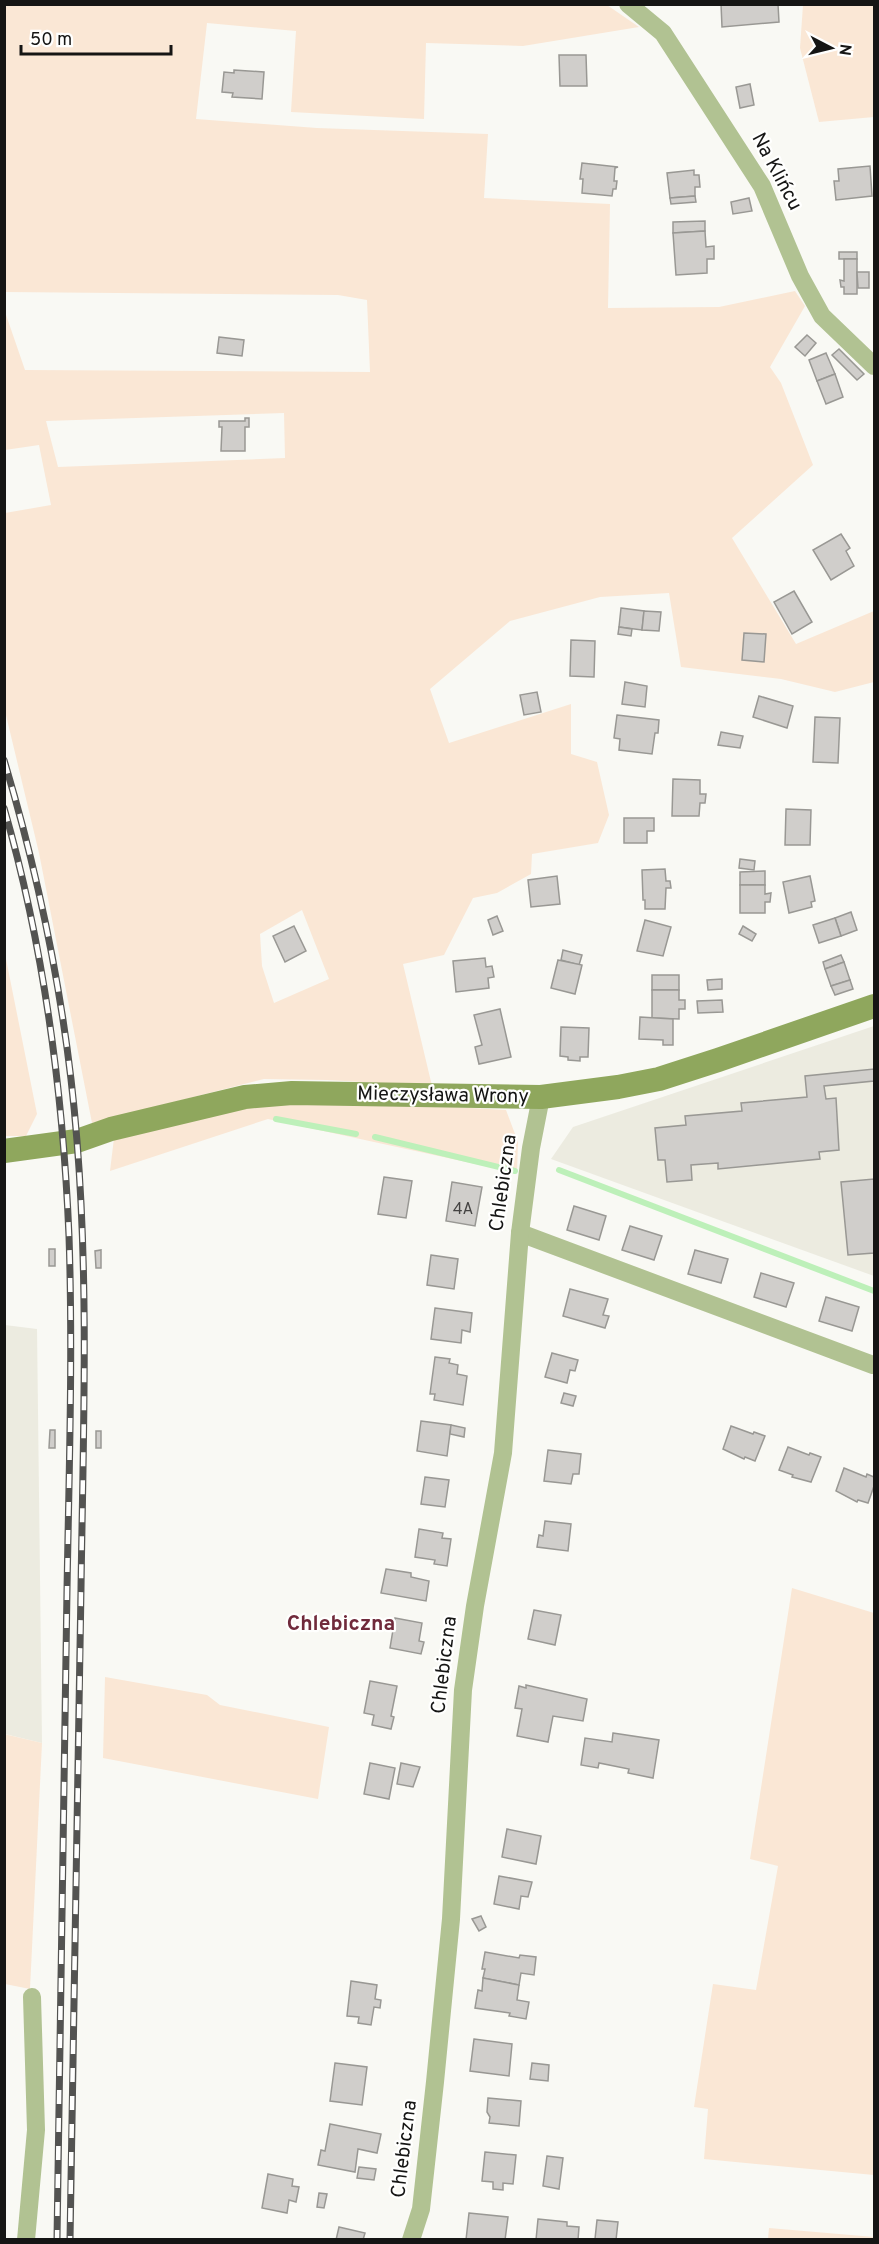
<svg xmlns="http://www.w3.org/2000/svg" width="879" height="2244" viewBox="0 0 879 2244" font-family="Overpass,sans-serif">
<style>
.built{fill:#ecebe0}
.green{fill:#fae7d5;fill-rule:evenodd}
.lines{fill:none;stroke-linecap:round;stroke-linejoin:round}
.stream{stroke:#bdf0b9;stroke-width:6}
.building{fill:#d0cecb;stroke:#999894;stroke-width:1.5}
.street{stroke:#b1c292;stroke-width:18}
.secondary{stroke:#8fa75d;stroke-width:24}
.rail-casing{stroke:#535351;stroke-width:7}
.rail{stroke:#fffffe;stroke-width:4.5;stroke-dasharray:14;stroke-linecap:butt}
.labels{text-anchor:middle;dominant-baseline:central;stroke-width:4.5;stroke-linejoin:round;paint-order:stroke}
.number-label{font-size:16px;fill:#444342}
.street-label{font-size:20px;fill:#151514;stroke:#fffffe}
.neighbourhood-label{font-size:21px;font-weight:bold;fill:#702a3b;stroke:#fffffe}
</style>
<rect width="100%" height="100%" fill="#f9f9f4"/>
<!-- built -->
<g class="built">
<path d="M874,1026V1276L551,1159L573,1127Z"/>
<path d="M5,1325L37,1329L42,1743L5,1734Z"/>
</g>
<!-- green -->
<g class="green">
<path d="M5,5H607L639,27L523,46L426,43L424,119L291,112L296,31L207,23L196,119L317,128L488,134L484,198L610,204L608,308L719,307L795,291L805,306L770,367L781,383L813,465L732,538L796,644L874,611V682L835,692L781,679L681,667L669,593L600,597L510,621L430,689L449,743L571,704V754L597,762L609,815L598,843L532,854L531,874L497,893L473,898L444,955L403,964L432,1086L327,1080L264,1079L92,1123L39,853L5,711V513L51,505L39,445L5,450L4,309L25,370L370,372L367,300L338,295L5,292ZM284,413L285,458L58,467L46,421ZM302,910L329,979L274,1003L262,966L260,934Z"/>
<path d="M803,5H874V117L819,122L800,48Z"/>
<path d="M4,949L37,1114L26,1136H5Z"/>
<path d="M281,1101H350L506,1110L518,1142L517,1173L268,1119L110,1171L114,1138Z"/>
<path d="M792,1588L874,1613V2175L704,2159L708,2109L694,2107L713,1984L756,1990L778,1866L750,1859Z"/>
<path d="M105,1677L207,1695L220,1705L329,1727L318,1799L103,1758Z"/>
<path d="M4,1734L42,1743L30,1989L5,1984Z"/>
<path d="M769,2228L874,2237V2239H768Z"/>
</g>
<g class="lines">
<!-- stream -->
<g class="stream">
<path d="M276,1119L356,1134"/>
<path d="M375,1137L515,1171"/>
<path d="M559,1170L874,1291"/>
</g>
</g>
<!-- building -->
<g class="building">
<path d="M721,4H778L779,22L722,27Z"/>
<path d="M559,55H586L587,86H560Z"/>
<path d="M234,70L264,72L262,99L232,97L233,93L222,92L224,72L234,73Z"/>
<path d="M750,84L754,105L740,108L736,87Z"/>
<path d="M582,163L618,167L615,168L614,181H617L616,189H613L612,196L582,193L583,179H580Z"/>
<path d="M870,166L872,196L836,200L834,181H839L838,169Z"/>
<path d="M694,170V175H699L700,187H695V196L670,198L667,173Z"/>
<path d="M695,196L696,202L671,204L670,198Z"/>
<path d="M749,198L752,211L733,214L731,202Z"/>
<path d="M705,221V231L673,233V222Z"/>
<path d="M705,231L706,247L714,246V259H707V273L676,275L673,233Z"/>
<rect x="839" y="252" width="18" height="7"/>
<path d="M844,259H857V294H844V287H841L840,280L844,281Z"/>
<path d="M857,272H869V288H858Z"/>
<path d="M807,335L816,343L805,356L795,347Z"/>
<path d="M219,337L244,340L242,356L217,353Z"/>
<path d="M839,349L864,374L857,380L832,355Z"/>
<path d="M826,353L835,374L817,381L809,360Z"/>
<path d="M835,374L843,397L826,404L817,381Z"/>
<path d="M245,418H249V427H245V451H221L222,427H219V421H245Z"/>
<path d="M841,534L850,548L846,551L854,566L831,580L813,550Z"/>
<path d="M794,591L812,622L792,634L774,602Z"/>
<path d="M621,608L644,611L642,630L619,627Z"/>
<path d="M644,611L661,612L659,631L642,630Z"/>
<path d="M619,627L632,629L631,636L618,634Z"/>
<path d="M744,633L766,634L764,662L742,660Z"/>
<path d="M571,640L595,641L594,677L570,676Z"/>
<path d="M625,682L647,686L645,707L622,704Z"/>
<path d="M537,692L541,712L524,715L520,695Z"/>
<path d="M759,696L793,706L787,728L753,717Z"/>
<path d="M617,715L659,720L658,733H655L652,754L619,750L620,739L614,738Z"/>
<path d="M815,717L840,718L838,763L813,762Z"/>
<path d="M721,732L743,736L740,748L718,745Z"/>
<path d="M673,779L700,780V794H706L705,803H700L699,816H672Z"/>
<path d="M786,809L811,810L810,845H785Z"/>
<path d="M624,818H654V831H647V843H624Z"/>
<path d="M740,859L755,861L754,870L739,868Z"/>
<path d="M665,869L666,881H670L671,888H666L665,909H645V900H643L642,870Z"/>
<path d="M765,871V885H740V872Z"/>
<path d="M557,876L560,904L531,907L528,880Z"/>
<path d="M810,876L815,901L811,902L812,907L789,913L783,882Z"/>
<path d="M740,885H765V894L771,893L770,902H765V913H740Z"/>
<path d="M851,912L857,930L841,936L835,918Z"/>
<path d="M497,916L503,931L493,935L488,920Z"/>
<path d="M835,918L841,936L819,943L813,925Z"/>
<path d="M645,920L671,927L663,956L637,951Z"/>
<path d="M294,926L306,951L285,962L273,936Z"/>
<path d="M743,926L756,934L752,941L739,934Z"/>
<path d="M563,950L582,955L579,965L561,960Z"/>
<path d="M841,955L844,962L825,969L823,962Z"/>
<path d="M485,958L486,967L492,966L494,977L488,978L489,988L456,992L453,961Z"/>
<path d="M558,960L582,965L575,994L551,988Z"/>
<path d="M844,962L850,980L831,986L825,969Z"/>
<rect x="652" y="975" width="27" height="15"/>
<path d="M722,979V989L708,990L707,980Z"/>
<path d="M850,980L853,989L835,995L831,986Z"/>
<path d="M652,990H679V1000H685V1009H679V1019L652,1018Z"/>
<path d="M722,1000L723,1012L698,1013L697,1001Z"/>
<path d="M500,1009L511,1057L479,1064L475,1047L482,1045L474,1015Z"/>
<path d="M640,1017L673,1019V1045H663V1040L639,1039Z"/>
<path d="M561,1027L589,1028L588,1057H580V1061L568,1060V1057L560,1056Z"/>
<path d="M874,1069V1081L824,1086L826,1099L836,1098L839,1150L819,1152L820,1159L718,1169V1163L691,1165L692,1180L667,1182L665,1160H658L655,1128L686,1125L685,1116L742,1111L741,1103L807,1097L805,1076Z"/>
<path d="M384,1177L412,1181L406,1218L378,1214Z"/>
<path d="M874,1179V1253L848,1255L841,1182Z"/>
<path d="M452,1182L482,1187L475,1226L446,1221Z"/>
<path d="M574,1206L606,1216L599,1240L567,1230Z"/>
<path d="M630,1226L662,1236L654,1260L622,1250Z"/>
<rect x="49" y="1249" width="6" height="17"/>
<path d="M101,1250V1268H96L95,1251Z"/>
<path d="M695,1250L728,1259L721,1283L688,1274Z"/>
<path d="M431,1255L458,1259L454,1289L427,1285Z"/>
<path d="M761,1273L794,1283L786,1307L754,1297Z"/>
<path d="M570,1289L608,1299L603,1315L609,1316L605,1328L563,1316Z"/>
<path d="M826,1297L859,1307L852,1331L819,1321Z"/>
<path d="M435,1308L472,1313L470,1332L462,1330L461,1343L431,1339Z"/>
<path d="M552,1353L578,1360L575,1371L570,1370L567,1383L545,1377Z"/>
<path d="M435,1357L450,1359L449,1363L458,1365L457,1374L467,1376L463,1405L434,1400L435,1394H430Z"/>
<path d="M564,1393L576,1396L573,1406L561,1403Z"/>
<path d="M421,1421L451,1425L447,1456L417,1451Z"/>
<path d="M451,1425L465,1428L464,1437L450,1434Z"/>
<path d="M731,1426L753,1434L754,1432L765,1436L755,1461L745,1457L744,1459L723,1449Z"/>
<path d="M50,1430H55V1448H49Z"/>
<rect x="96" y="1431" width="5" height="17"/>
<path d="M788,1447L809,1455L810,1453L821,1457L811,1482L792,1477L793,1475L779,1470Z"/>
<path d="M548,1450L581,1454L579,1474H573L571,1484L544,1481Z"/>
<path d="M844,1468L866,1477L867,1474L874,1477V1486L868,1503L858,1500L857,1502L836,1491Z"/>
<path d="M425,1477L449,1480L445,1507L421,1504Z"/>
<path d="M545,1521L571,1524L568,1551L537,1547L539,1535L543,1536Z"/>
<path d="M419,1529L443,1533L442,1538L451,1539L447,1566L434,1564L435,1560L415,1557Z"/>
<path d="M386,1569L411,1573V1577L429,1581L426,1601L381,1593Z"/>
<path d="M534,1610L561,1615L555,1645L528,1639Z"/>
<path d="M395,1618L422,1623L419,1641L424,1642L421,1654L390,1648Z"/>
<path d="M370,1681L397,1686L391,1716L394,1717L391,1729L372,1725L374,1715L364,1713Z"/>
<path d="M526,1685L587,1699L583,1721L553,1716L548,1742L517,1736L522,1709L515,1708L519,1686L526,1688Z"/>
<path d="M613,1733L659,1740L653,1778L628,1773L629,1769L599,1763L598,1768L581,1765L585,1738L612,1742Z"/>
<path d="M370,1763L395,1768L389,1799L364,1794Z"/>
<path d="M401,1763L420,1767L413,1787L397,1784Z"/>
<path d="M507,1829L541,1836L536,1864L502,1857Z"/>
<path d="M499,1876L532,1882L528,1897L521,1896L519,1909L494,1904Z"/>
<path d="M481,1916L486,1927L479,1931L472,1919Z"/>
<path d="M485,1952L519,1958L520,1955L536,1957L534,1975L521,1973L519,1985L483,1978L485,1969H482Z"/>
<path d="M483,1978L519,1985L517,2000L529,2002L526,2019L509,2016L510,2013L475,2008L478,1990L482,1991Z"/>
<path d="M351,1981L377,1985L375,1999L381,2000L380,2008L374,2007L371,2025L358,2023L359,2017L347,2016Z"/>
<path d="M474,2039L512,2044L509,2076L470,2071Z"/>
<path d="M335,2063L367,2067L362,2105L330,2101Z"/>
<path d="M532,2063L549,2065L548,2081L530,2079Z"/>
<path d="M488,2098L521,2101L519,2126L489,2123L490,2117L487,2112Z"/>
<path d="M330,2124L381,2134L377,2153L358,2149L355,2172L318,2165L321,2150L325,2151Z"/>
<path d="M485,2152L516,2155L513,2184L503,2183V2190L493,2189V2182L482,2181Z"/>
<path d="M547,2156L563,2158L559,2189L543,2186Z"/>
<path d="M359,2167L376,2169L374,2180L357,2178Z"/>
<path d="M268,2174L293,2179L292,2186L299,2187L296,2202L289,2200L287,2213L262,2208Z"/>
<path d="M319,2193L327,2194L324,2208L317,2207Z"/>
<path d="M469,2213L508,2217L505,2240H466Z"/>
<path d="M538,2219L567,2222V2226L579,2227L578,2240H536Z"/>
<path d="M597,2220L618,2222L616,2240L595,2239Z"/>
<path d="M339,2227L365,2233L363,2240H336Z"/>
</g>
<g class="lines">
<!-- street -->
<g class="street">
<path d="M628,4L663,33L762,186L800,276L822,316L874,366"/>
<path d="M520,1233L873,1365"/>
<path d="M26,2240L36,2130L32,1997"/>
<path d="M411,2240L421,2209L435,2082L451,1919L463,1690L475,1606L503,1453L520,1233L531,1148L541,1097"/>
</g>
<!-- secondary -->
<path class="secondary" d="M4,1151L77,1141L111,1129L245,1097L292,1093L541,1097L618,1087L659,1079L718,1060L874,1006"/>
<defs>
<g id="rail">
<path d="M4,760C41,884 67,1012 77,1141C89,1290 83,1440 81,1589C78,1806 73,2023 70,2240"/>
<path d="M4,808C44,947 63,1092 69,1236C73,1354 69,1472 67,1590C64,1806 60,2023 57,2240"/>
</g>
</defs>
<!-- rail casing -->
<use href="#rail" class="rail-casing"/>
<!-- rail -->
<use href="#rail" class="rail"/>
</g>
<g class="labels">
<!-- number labels -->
<g class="number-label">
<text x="463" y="1210">4A</text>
</g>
<!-- street labels -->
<g class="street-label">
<text transform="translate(776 172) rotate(62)">Na Klińcu</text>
<text transform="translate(443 1096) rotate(1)">Mieczysława Wrony</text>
<text transform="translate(504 1183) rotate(-82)">Chlebiczna</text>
<text transform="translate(445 1665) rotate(-83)">Chlebiczna</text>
<text transform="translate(405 2149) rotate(-83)">Chlebiczna</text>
</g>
<!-- neighbourhood labels -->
<g class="neighbourhood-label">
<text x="341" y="1624">Chlebiczna</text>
</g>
</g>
<!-- border -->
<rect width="879" height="2244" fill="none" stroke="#151514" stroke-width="12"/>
<!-- north arrow -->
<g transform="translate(831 48) rotate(97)" stroke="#fffffe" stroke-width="4.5" paint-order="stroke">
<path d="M0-4.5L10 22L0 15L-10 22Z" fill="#151514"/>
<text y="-9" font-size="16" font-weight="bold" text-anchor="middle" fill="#151514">N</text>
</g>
<!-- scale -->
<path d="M21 45v9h150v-9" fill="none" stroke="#151514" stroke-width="3"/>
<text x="30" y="45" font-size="18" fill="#151514" stroke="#fffffe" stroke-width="4.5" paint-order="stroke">50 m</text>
</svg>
